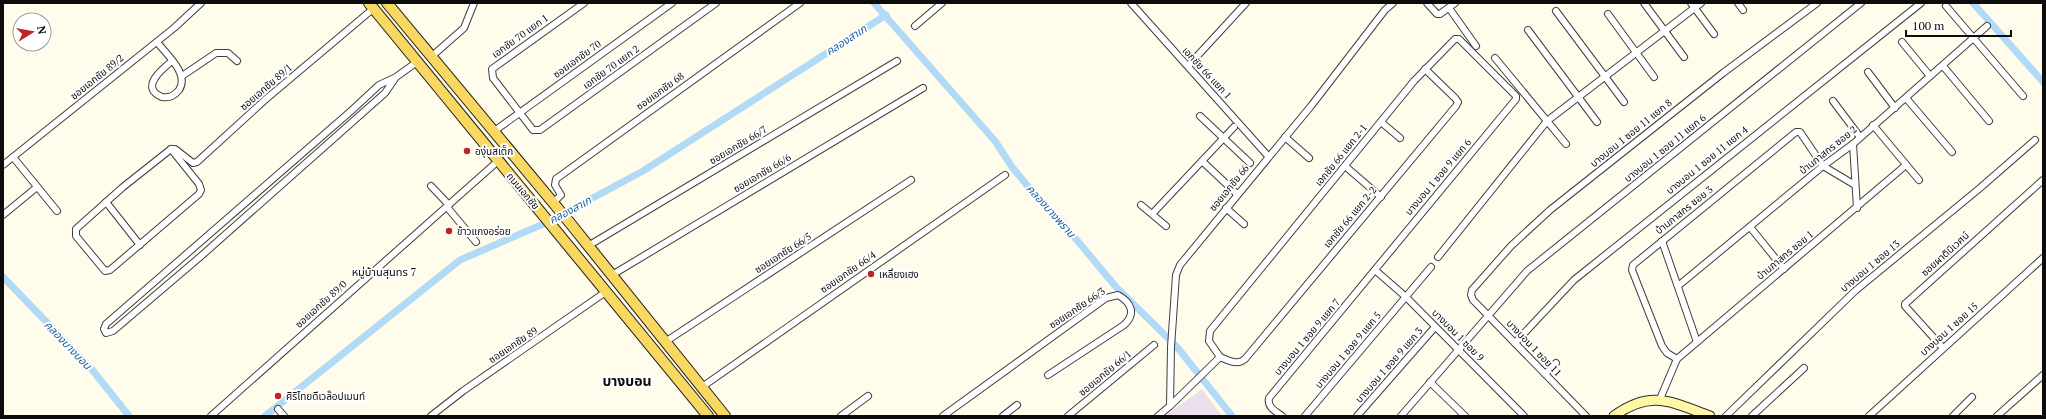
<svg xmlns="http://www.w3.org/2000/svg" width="2046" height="419" viewBox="0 0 2046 419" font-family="'PT Serif','Noto Sans Thai',serif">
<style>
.industrial{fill:#eae0eb}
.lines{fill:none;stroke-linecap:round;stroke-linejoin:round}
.canal{stroke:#b0daf6;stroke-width:7}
.minor-casing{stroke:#3f3f3f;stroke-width:8}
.secondary-casing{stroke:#2e2e2e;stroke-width:11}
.primary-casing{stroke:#1d1d1d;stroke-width:12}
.minor{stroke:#fff;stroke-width:6}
.secondary{stroke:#fff7a6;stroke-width:9}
.primary{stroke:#f9d861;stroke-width:10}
.poi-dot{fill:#bc2427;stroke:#fff;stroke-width:1.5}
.labels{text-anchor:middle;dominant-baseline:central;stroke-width:4;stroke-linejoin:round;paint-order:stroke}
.street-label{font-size:10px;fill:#0c0c0c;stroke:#fff}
.poi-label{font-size:10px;fill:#0c0c0c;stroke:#fff;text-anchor:start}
.water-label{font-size:11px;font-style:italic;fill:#165e9d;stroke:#fff}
.neighbourhood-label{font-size:11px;fill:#0c0c0c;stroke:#fff}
.district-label{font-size:14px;font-weight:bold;fill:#0c0c0c;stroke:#fff}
</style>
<rect width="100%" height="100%" fill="#fffceb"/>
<!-- industrial -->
<path class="industrial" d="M1202,389L1222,416H1165Z"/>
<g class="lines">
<!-- canal -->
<g class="canal">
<path d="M874,3L995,141L1012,167L1031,190L1061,221L1116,287L1177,347L1232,416"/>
<path d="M1973,3L2043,82"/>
<path d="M3,277L90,367L129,416"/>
<path d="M265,416L460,260L548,222L643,171L886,15"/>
</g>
<defs>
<g id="minor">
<path d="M584,3L492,69L493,78L533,130H540L716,3"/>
<path d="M1131,3L1268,156"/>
<path d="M1427,3L1437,14H1440L1455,3"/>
<path d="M1644,3L1684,57"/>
<path d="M1691,3L1714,34"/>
<path d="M1738,3L1743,10"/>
<path d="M1946,6L2023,96"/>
<path d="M1449,8L1476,46"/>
<path d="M1556,11L1624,102"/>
<path d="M1608,14L1654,77"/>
<path d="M915,26L942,3"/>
<path d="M1528,30L1597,122"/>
<path d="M157,42C166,54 190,74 179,90C174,96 170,98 162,97C139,88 162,69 172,61"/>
<path d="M1902,42L1930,76"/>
<path d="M431,57L464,28L474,3"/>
<path d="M1495,58L1566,144"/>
<path d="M1188,66L1246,3"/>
<path d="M1943,66L1989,121"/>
<path d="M1868,72L1895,108"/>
<path d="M182,76L216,53H228L237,61"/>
<path d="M396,77L385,93L200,257L113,331L106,333L104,329L106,324L351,111L379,85L396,77L417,62"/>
<path d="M1906,98L1952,152"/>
<path d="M1833,101L1860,137"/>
<path d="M1200,116L1250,163"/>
<path d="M1381,122L1400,138"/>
<path d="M1873,125L1919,180"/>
<path d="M493,132L672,3"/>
<path d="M1285,137L1309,158"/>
<path d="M1853,144L1857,208"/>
<path d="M171,149L199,184L201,190L199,194L110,270L105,271L76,236V229L123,187Z"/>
<path d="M171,149H175L193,163L197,162L266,99L374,8"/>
<path d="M13,157L57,211"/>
<path d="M1202,161L1237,194"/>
<path d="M3,165L174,28L201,3"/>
<path d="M1345,166L1381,197"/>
<path d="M431,186L449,205"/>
<path d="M106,202L140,245"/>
<path d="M553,203L561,195L555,185L556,179L800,3"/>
<path d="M1141,205L1166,226"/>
<path d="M447,207L476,242"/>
<path d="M1226,208L1244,224"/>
<path d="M1153,213L1234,127"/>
<path d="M3,215L37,187"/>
<path d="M1750,227L1784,269"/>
<path d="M1662,241L1697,342"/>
<path d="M588,246L897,61"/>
<path d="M1438,257L1547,121L1701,3"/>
<path d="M1375,270L1406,297L1524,416"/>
<path d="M612,275L923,88"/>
<path d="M1678,286L1823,166L1853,144L1987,26"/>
<path d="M665,342L911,180"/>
<path d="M1515,343L1574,280L1921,3"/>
<path d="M1943,348L1905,306V304L2043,180"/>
<path d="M1220,357L1209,341L1210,331L1414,81L1455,39H1459L1516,96V99L1269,398C1267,407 1275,411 1282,416"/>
<path d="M1220,357C1228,360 1237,366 1245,359L1456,106L1458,102L1455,98L1425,69"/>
<path d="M1677,359L1667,353L1662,346L1632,270L1633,265L1796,132H1800L1823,166L1855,185"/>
<path d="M1545,374L1556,363"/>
<path d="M1430,382L1465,416"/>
<path d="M702,387L1005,175"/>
<path d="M1660,399L1677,359L1906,165"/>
<path d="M1170,406L1220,357"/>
<path d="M278,409L284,416"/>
<path d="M211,416L498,161"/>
<path d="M431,416L463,391L607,291"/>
<path d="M841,416L868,396"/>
<path d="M943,416L1106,298L1118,295C1132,303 1136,314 1124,325L1048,375"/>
<path d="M1003,416L1017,405"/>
<path d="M1068,416L1154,345"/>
<path d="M1158,416L1170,406L1171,347L1176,275L1180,265L1311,106L1385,10L1393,3"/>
<path d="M1305,416L1431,267"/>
<path d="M1357,416L1435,327"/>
<path d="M1401,416L1527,271L1861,3"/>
<path d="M1586,416L1473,300L1471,295L1472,290L1511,246L1550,210L1723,73L1817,3"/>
<path d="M1726,416L1855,291L1980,188L2035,140"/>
<path d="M1752,416L1804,368"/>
<path d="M1869,416L2043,258"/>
<path d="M1953,416L1972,397"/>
<path d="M1997,416L2043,375"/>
</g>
<path id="secondary" d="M1614,416C1651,389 1671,402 1710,416"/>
<g id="primary">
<path d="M369,3L708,416"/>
<path d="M387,3L570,223L725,416"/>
</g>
</defs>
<!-- minor casing -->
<use href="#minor" class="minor-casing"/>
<!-- secondary casing -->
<use href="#secondary" class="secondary-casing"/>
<!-- primary casing -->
<use href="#primary" class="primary-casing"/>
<!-- minor -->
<use href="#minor" class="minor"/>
<!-- secondary -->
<use href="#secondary" class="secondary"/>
<!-- primary -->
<use href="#primary" class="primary"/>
</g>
<!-- markers -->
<g class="poi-dot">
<circle cx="467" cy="151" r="4"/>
<circle cx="449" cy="231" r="4"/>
<circle cx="871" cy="274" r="4"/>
<circle cx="278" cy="396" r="4"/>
</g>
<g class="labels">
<!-- street labels -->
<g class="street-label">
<text transform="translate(520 36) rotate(-36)">เอกชัย 70 แยก 1</text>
<text transform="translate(577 59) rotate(-36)">ซอยเอกชัย 70</text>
<text transform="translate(611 67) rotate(-36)">เอกชัย 70 แยก 2</text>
<text transform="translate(1207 73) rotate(47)">เอกชัย 66 แยก 1</text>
<text transform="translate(97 77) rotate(-39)">ซอยเอกชัย 89/2</text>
<text transform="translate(266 87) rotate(-41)">ซอยเอกชัย 89/1</text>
<text transform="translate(660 91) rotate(-36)">ซอยเอกชัย 68</text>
<text transform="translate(1631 133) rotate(-39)">บางบอน 1 ซอย 11 แยก 8</text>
<text transform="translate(738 145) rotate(-31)">ซอยเอกชัย 66/7</text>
<text transform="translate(1665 148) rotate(-39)">บางบอน 1 ซอย 11 แยก 6</text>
<text transform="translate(1828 150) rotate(-39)">บ้านภาสกร ซอย 2</text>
<text transform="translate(1341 155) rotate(-51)">เอกชัย 66 แยก 2-1</text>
<text transform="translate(1707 160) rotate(-39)">บางบอน 1 ซอย 11 แยก 4</text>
<text transform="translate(762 173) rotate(-31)">ซอยเอกชัย 66/6</text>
<text transform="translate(1438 177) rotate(-50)">บางบอน 1 ซอย 9 แยก 6</text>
<text transform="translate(1229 188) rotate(-51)">ซอยเอกชัย 66</text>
<text transform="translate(523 191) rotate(50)">ถนนเอกชัย</text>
<text transform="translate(1684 210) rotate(-39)">บ้านภาสกร ซอย 3</text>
<text transform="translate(1350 217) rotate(-50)">เอกชัย 66 แยก 2-2</text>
<text transform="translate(783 253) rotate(-33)">ซอยเอกชัย 66/5</text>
<text transform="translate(1945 254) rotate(-42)">ซอยผาตินิเวศน์</text>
<text transform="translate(1785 255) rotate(-40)">บ้านภาสกร ซอย 1</text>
<text transform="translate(1870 266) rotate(-40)">บางบอน 1 ซอย 13</text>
<text transform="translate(848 272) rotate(-35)">ซอยเอกชัย 66/4</text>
<text transform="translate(321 304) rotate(-42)">ซอยเอกชัย 89/0</text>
<text transform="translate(1077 308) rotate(-34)">ซอยเอกชัย 66/3</text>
<text transform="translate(1949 329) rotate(-42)">บางบอน 1 ซอย 15</text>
<text transform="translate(1458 335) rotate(45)">บางบอน 1 ซอย 9</text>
<text transform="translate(1307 337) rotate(-50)">บางบอน 1 ซอย 9 แยก 7</text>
<text transform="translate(513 345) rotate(-34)">ซอยเอกชัย 89</text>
<text transform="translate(1534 348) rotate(46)">บางบอน 1 ซอย 11</text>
<text transform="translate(1348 350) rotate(-50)">บางบอน 1 ซอย 9 แยก 5</text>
<text transform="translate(1389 365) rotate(-49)">บางบอน 1 ซอย 9 แยก 3</text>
<text transform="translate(1105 373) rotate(-40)">ซอยเอกชัย 66/1</text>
</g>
<!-- poi labels -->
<g class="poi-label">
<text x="475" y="151">องุ่นสเต็ก</text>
<text x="457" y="231">ข้าวแกงอร่อย</text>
<text x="879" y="274">เหลี่ยงเฮง</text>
<text x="286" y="396">ศิริไทยดีเวล๊อปเมนท์</text>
</g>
<!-- water labels -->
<g class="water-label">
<text transform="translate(846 40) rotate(-33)">คลองสาเก</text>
<text transform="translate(570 210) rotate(-28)">คลองสาเก</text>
<text transform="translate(1051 211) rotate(48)">คลองบางพราน</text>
<text transform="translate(68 345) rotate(46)">คลองบางบอน</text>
</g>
<!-- neighbourhood labels -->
<g class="neighbourhood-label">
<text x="384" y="272">หมู่บ้านสุนทร 7</text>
</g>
<!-- district labels -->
<g class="district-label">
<text x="627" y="380">บางบอน</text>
</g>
</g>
<!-- border -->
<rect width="2046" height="419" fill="none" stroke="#0c0c0c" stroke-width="8"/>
<!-- north arrow -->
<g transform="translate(32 32) rotate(79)"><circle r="19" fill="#ffffff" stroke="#9e9e9e"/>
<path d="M0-3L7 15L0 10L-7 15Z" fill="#bc2427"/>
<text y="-6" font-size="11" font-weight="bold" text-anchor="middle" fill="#0c0c0c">N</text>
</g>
<!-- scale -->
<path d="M1906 30v6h105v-6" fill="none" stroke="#0c0c0c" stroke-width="2"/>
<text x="1912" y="30" font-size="12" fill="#0c0c0c" stroke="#ffffff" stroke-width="3" paint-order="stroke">100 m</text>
</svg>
